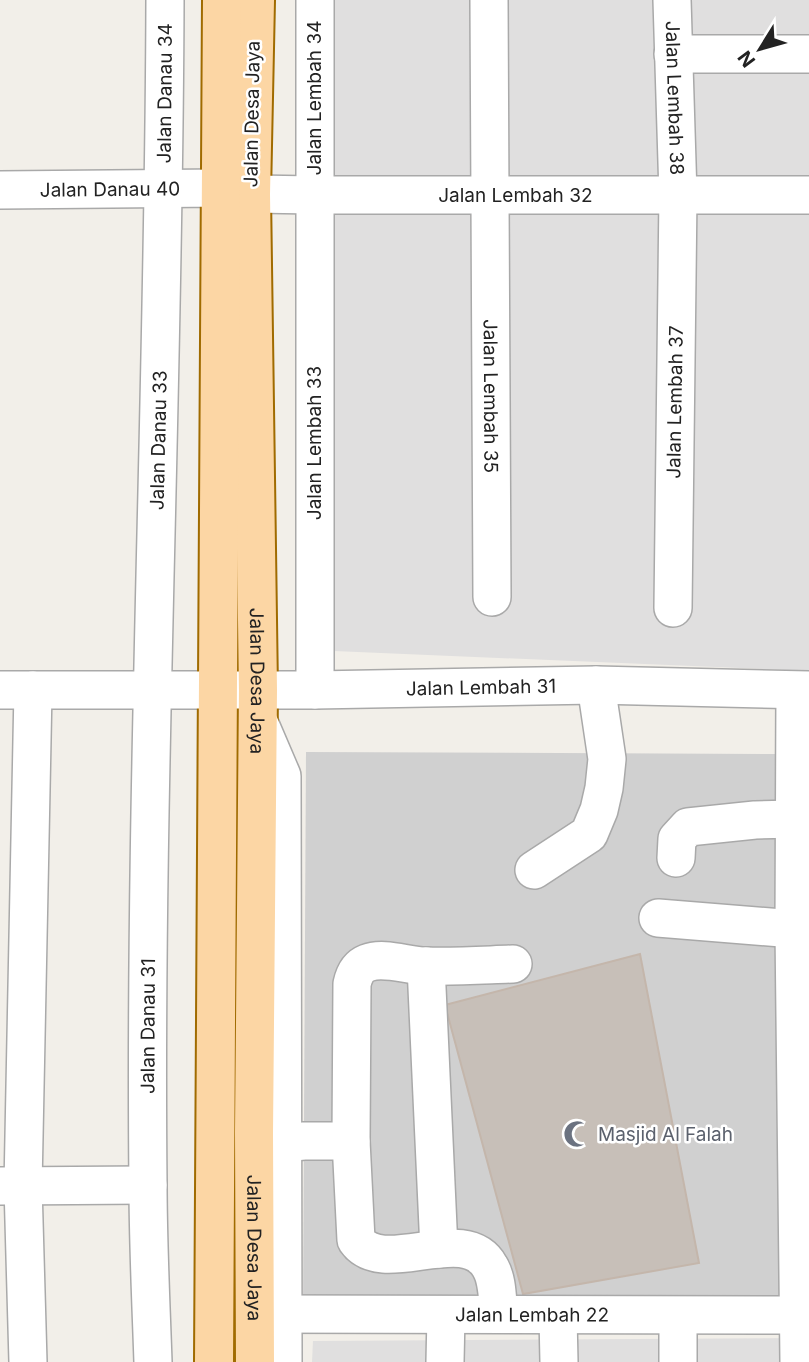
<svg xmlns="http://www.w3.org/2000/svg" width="809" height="1362" viewBox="0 0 809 1362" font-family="Inter,sans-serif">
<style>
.residential{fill:#e0dfdf}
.religious{fill:#d0d0d0}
.building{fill:#c7bfb8;stroke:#c4b6ab;stroke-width:2}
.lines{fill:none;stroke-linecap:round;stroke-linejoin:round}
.minor-casing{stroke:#a9a9a9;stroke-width:40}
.major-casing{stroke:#a06b00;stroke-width:42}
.minor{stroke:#fff;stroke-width:37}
.major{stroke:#fcd6a4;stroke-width:38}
.labels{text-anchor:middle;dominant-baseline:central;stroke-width:5;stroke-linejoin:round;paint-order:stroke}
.street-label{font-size:19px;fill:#222;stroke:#fff}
.worship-label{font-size:19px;fill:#5b616d;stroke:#fff;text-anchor:start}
</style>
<rect width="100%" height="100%" fill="#f2efe9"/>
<!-- residential -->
<g class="residential">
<path d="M312,0H809V671L334,651Z"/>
<path d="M809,1338V1362H312L313,1341Z"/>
</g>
<!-- religious -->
<path class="religious" d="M306,752L786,754L790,1307L303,1309Z"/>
<!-- building -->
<path class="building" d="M640,954L699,1263L523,1294L445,1005Z"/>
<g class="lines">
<defs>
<g id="minor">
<path d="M315,0V690"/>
<path id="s1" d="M489,0L492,597"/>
<path id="s2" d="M672,0L678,195L673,608"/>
<path d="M673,54H809"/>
<path id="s3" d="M0,190L221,188L251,194L314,195H809"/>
<path id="s4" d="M0,690H315L596,685L809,690"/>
<path d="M795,691L794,929L799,1362"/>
<path d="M258,720L282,776L283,1362"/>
<path d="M676,858L677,839L688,827L755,820L795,819"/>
<path d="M534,870L589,834L599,810L604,788L607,759L596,685"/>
<path d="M658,918L794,929"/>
<path d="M426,966L439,1249"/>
<path d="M282,1143L304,1141H351"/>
<path d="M0,1186L148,1185"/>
<path id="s5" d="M261,1314L809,1315"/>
<path d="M499,1314C497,1299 498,1280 490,1267C465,1221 383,1279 356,1240L351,1141L352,984C354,975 357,967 367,963C384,956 408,966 426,966C455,967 484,965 513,964"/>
<path d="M558,1316L559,1362"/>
<path d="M28,1362L23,1186L33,690"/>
<path id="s6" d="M153,1362C151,1303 148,1243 148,1184C144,789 164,395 165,0"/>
<path d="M445,1362L446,1315"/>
<path d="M678,1362V1316"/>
</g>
<g id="major">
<path id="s7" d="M255,0L251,194L258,690L254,1133L255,1362"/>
<path d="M214,1362L222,0"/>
</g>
</defs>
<!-- minor casing -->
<use href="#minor" class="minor-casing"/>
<!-- major casing -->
<use href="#major" class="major-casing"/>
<!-- minor -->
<use href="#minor" class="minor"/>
<!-- major -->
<use href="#major" class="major"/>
</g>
<!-- icons -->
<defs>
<symbol id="mosque-bare" viewBox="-9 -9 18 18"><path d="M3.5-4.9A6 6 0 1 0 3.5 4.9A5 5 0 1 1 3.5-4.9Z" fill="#6b7280" stroke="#fff" stroke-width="2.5" paint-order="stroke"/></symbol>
</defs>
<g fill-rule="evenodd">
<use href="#mosque-bare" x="558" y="1115" width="38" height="38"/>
</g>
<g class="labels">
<!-- street labels -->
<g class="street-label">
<text stroke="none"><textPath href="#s6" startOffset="1269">Jalan Danau 34</textPath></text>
<text transform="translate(314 98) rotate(-90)">Jalan Lembah 34</text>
<text stroke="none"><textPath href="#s2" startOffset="98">Jalan Lembah 38</textPath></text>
<text transform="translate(252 114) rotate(-89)">Jalan Desa Jaya</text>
<text stroke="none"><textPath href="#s3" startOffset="110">Jalan Danau 40</textPath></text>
<text stroke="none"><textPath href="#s3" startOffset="516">Jalan Lembah 32</textPath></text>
<text stroke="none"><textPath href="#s1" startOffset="396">Jalan Lembah 35</textPath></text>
<text transform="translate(675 402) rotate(-89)">Jalan Lembah 37</text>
<text stroke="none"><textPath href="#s6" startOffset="922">Jalan Danau 33</textPath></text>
<text transform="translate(314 443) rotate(-90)">Jalan Lembah 33</text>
<text stroke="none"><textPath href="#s7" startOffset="681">Jalan Desa Jaya</textPath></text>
<text stroke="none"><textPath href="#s4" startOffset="481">Jalan Lembah 31</textPath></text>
<text stroke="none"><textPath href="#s6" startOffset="336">Jalan Danau 31</textPath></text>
<text stroke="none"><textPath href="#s7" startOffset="1248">Jalan Desa Jaya</textPath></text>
<text stroke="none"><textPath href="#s5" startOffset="271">Jalan Lembah 22</textPath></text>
</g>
<!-- worship labels -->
<g class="worship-label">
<text x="598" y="1134">Masjid Al Falah</text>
</g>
</g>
<!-- north arrow -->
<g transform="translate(760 49) rotate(233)" stroke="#ffffff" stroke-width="5" paint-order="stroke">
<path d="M0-5L12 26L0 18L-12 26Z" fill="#222222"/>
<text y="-10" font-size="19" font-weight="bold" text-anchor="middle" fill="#222222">N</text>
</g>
</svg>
